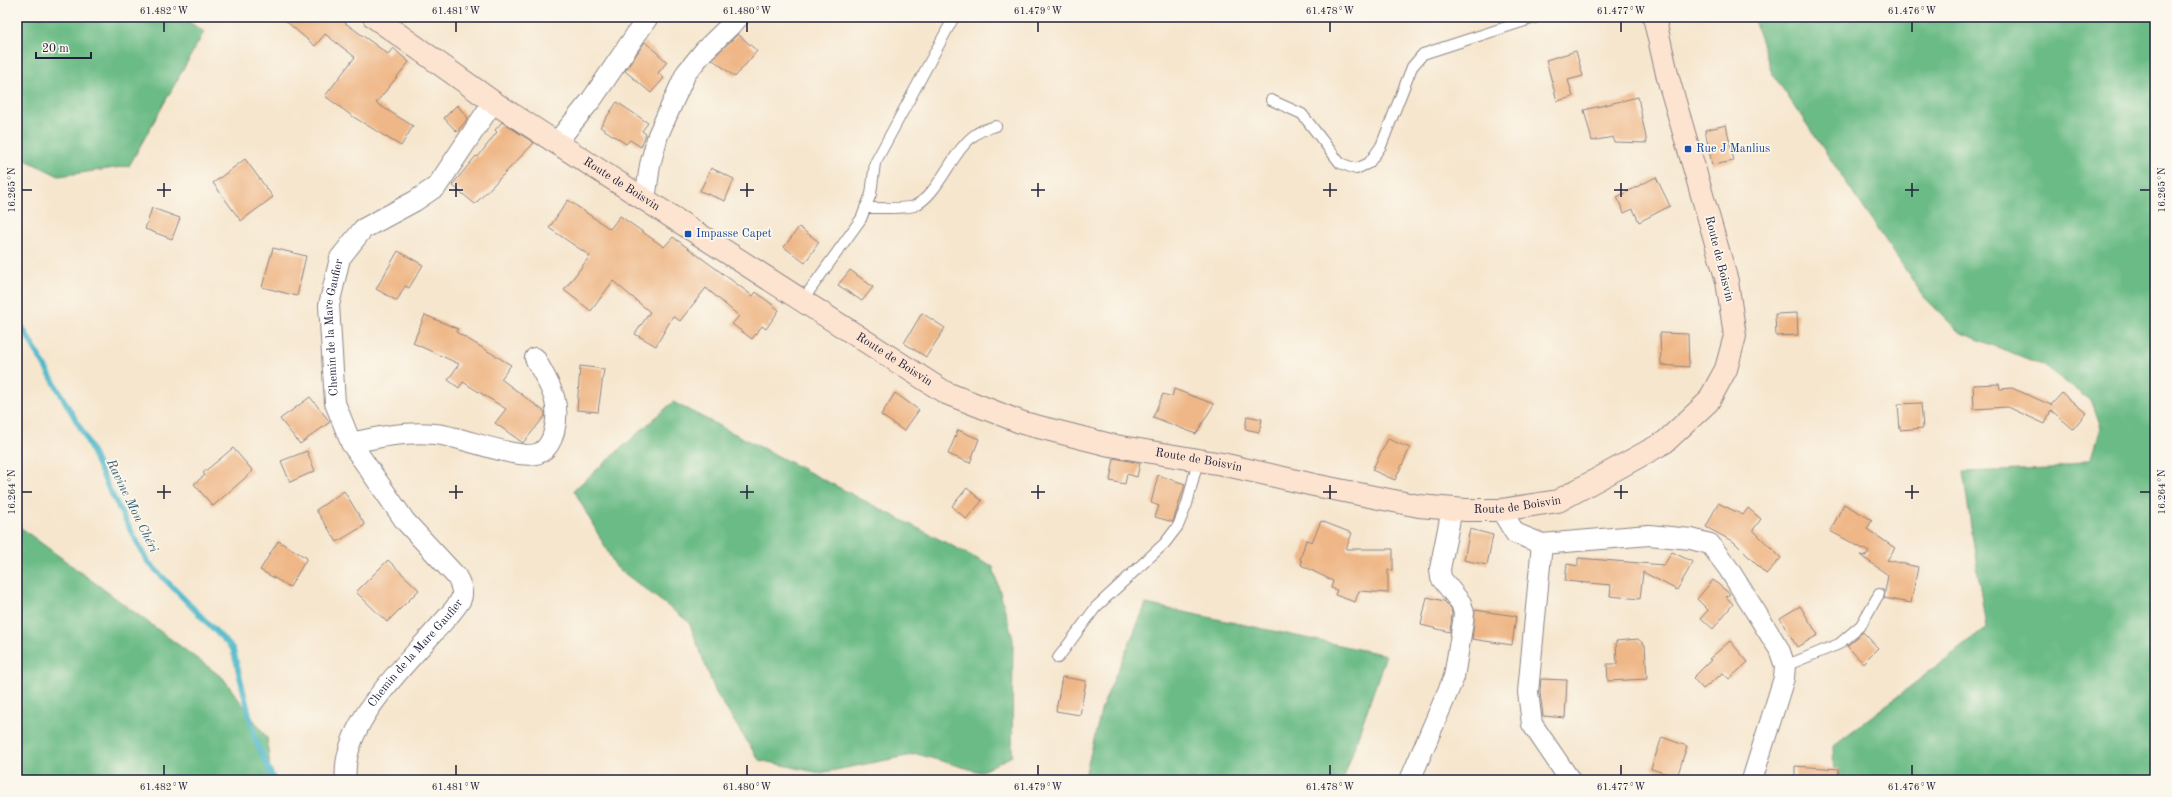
<svg xmlns="http://www.w3.org/2000/svg" width="2172" height="797" viewBox="0 0 2172 797" font-family="'Old Standard TT',serif">
<style>
.forest{fill:#6bbb85;stroke:#466e60}
.lines{fill:none;stroke-linecap:round;stroke-linejoin:round}
.stream{stroke:#4db8ca;stroke-width:5.5}
.building{fill:#efb787}
.service-casing{stroke:#8c8484;stroke-width:12}
.minor-casing{stroke:#8c8484;stroke-width:22}
.secondary-casing{stroke:#8c8484;stroke-width:24}
.service{stroke:#fff;stroke-width:10}
.minor{stroke:#fff;stroke-width:20}
.secondary{stroke:#fde4d1;stroke-width:22}
.ticks{fill:none;stroke:#22223b;stroke-width:1.5}
.transit-dot{fill:#1a4fb4;stroke:#fbf7ec;stroke-width:1.5}
.labels{text-anchor:middle;dominant-baseline:central;stroke-width:3.5;stroke-linejoin:round;paint-order:stroke}
.transit-label{font-size:12px;fill:#164399;stroke:#fbf7ec;text-anchor:start}
.street-label{font-size:12px;fill:#22223b;stroke:#fbf7ec}
.water-label{font-size:13px;font-style:italic;fill:#335e74;stroke:#fbf7ec}
.neatline{fill:none;stroke:#22223b;stroke-width:1.5}
.ticks-label{font-size:10px;text-anchor:middle;fill:#22223b}
</style>
<rect width="100%" height="100%" fill="#fbf7ec"/>
<filter id="ink" filterUnits="userSpaceOnUse"><feTurbulence type="fractalNoise" baseFrequency=".025" numOctaves="2"/><feDisplacementMap in="SourceGraphic" scale="8" xChannelSelector="R" yChannelSelector="G"/><feConvolveMatrix kernelMatrix="1 2 1 2 8 2 1 2 1" color-interpolation-filters="sRGB"/></filter>
<filter id="wash" filterUnits="userSpaceOnUse"><feTurbulence type="fractalNoise" baseFrequency=".012" numOctaves="4" result="noise"/><feDisplacementMap in="SourceGraphic" scale="16" xChannelSelector="R" yChannelSelector="G"/><feGaussianBlur stdDeviation="0.9" result="paint"/><feColorMatrix in="noise" values="0 0 0 0 0 0 0 0 0 0 0 0 0 0 0 0 0 1.4 0 .05"/><feComposite in="paint" operator="in"/></filter>
<g filter="url(#wash)">
<rect width="100%" height="100%" fill="#f6e6ce"/>
<!-- forest -->
<g class="forest">
<path d="M17,17H182L204,32L129,166L59,176L17,156Z"/>
<path d="M1753,17H2155V780H1834L1833,746L1986,628L1963,472L2051,469L2092,458L2101,427L2092,402L2043,365L1959,332L1924,297L1772,73Z"/>
<path d="M673,402L993,567L1013,639L1012,756L980,772L917,754L820,773L759,760L716,693L689,622L616,567L574,490Z"/>
<path d="M17,525L223,678L267,738L271,780H17Z"/>
<path d="M1146,604L1386,655L1343,780H1084L1102,707Z"/>
</g>
<g class="lines">
<!-- stream -->
<path class="stream" d="M17,318L85,436L108,487L147,561L233,649L256,742L274,780"/>
</g>
<g id="blocks">
<!-- building -->
<g class="building">
<path d="M281,17H337L388,54L393,48L409,62L376,103L413,126L401,146L352,116L325,96L355,57L325,34L315,46Z"/>
<path d="M738,34L757,51L735,77L712,59Z"/>
<path d="M645,42L667,62L658,73L664,78L651,93L625,71Z"/>
<path d="M1576,51L1583,76L1568,80L1573,97L1557,101L1546,60Z"/>
<path d="M1638,97L1647,143L1614,142L1613,137L1592,141L1584,110Z"/>
<path d="M617,102L648,123L642,131L646,134L641,147L630,140L626,144L600,127Z"/>
<path d="M457,105L468,118L457,132L444,118Z"/>
<path d="M502,122L534,143L475,204L452,185L476,156L478,157L497,132L495,130Z"/>
<path d="M1726,125L1734,161L1712,165L1705,130Z"/>
<path d="M245,159L273,197L241,221L213,183Z"/>
<path d="M711,168L734,179L725,201L700,191Z"/>
<path d="M1656,177L1670,206L1639,222L1633,209L1624,213L1617,197Z"/>
<path d="M568,200L610,229L620,216L664,247L673,237L753,296L756,292L779,310L766,329L762,326L752,339L732,324L739,316L706,288L680,321L673,316L656,346L635,334L650,312L613,281L591,311L564,290L590,256L549,228Z"/>
<path d="M152,208L180,218L172,239L145,229Z"/>
<path d="M799,227L819,242L805,263L784,247Z"/>
<path d="M273,248L306,256L297,296L262,287Z"/>
<path d="M398,251L423,265L409,288L405,286L397,301L376,289Z"/>
<path d="M850,270L873,287L862,301L838,285Z"/>
<path d="M922,313L945,328L926,357L904,343Z"/>
<path d="M1797,313L1798,335L1776,336L1775,314Z"/>
<path d="M425,315L458,329L456,332L511,365L501,379L545,412V416L523,443L495,423L506,409L463,382L459,388L448,380L459,364L413,343Z"/>
<path d="M1660,333L1688,334L1689,367L1661,365Z"/>
<path d="M580,366L604,369L598,412L577,410Z"/>
<path d="M1999,384L2000,389L2012,388L2051,405L2062,393L2086,413L2073,429L2051,410L2045,424L2008,407L1974,409L1973,385Z"/>
<path d="M1174,389L1214,404L1196,434L1153,417L1163,394L1172,397Z"/>
<path d="M895,393L919,410L904,431L881,415Z"/>
<path d="M310,397L330,422L300,444L280,419Z"/>
<path d="M1921,403L1923,428L1900,430L1898,404Z"/>
<path d="M1247,416L1262,419L1259,432L1245,429Z"/>
<path d="M958,430L979,439L970,463L948,454Z"/>
<path d="M1388,439L1410,448L1395,480L1372,470Z"/>
<path d="M233,448L253,471L213,506L194,484L205,475L203,473Z"/>
<path d="M307,451L315,471L290,482L281,461Z"/>
<path d="M1114,458L1140,463L1137,477L1127,474L1125,484L1110,481Z"/>
<path d="M1158,475L1185,484L1173,522L1155,517L1159,506L1151,503Z"/>
<path d="M967,488L982,501L966,519L952,506Z"/>
<path d="M344,491L365,525L337,542L316,510Z"/>
<path d="M1718,503L1743,515L1748,508L1761,519L1753,530L1781,558L1766,574L1734,542L1706,527Z"/>
<path d="M1844,504L1872,520L1867,529L1895,548L1887,560L1918,567L1911,603L1884,598L1888,575L1860,555L1866,556L1869,552L1830,531Z"/>
<path d="M1321,521L1352,533L1346,549H1393V570H1388V593L1359,591L1355,602L1335,595L1337,590L1331,588L1333,581L1301,565L1302,561L1300,560L1306,540L1312,542Z"/>
<path d="M1470,529L1493,535L1487,565L1464,560Z"/>
<path d="M278,541L307,558L290,587L260,570Z"/>
<path d="M1672,552L1693,562L1677,590L1643,572L1640,599L1610,596L1611,585L1565,581L1567,564L1578,566V558L1664,565Z"/>
<path d="M388,560L419,590L387,622L356,592Z"/>
<path d="M1713,580L1730,594L1726,597L1733,604L1713,629L1701,618L1708,610L1697,599Z"/>
<path d="M1427,597L1444,601L1451,608L1452,614L1450,632L1421,625Z"/>
<path d="M1800,606L1818,635L1797,647L1780,618Z"/>
<path d="M1475,610L1516,616L1512,645L1472,639Z"/>
<path d="M1863,632L1878,648L1863,663L1847,646Z"/>
<path d="M1638,639L1645,645L1647,679L1608,681L1607,664H1617L1616,641Z"/>
<path d="M1730,641L1748,662L1729,679L1723,673L1703,689L1693,678L1711,660L1709,659Z"/>
<path d="M1062,677L1086,681L1080,715L1056,711Z"/>
<path d="M1541,679L1567,680L1565,718L1543,716L1540,692Z"/>
<path d="M1662,737L1687,746L1677,777L1651,769Z"/>
<path d="M1795,766L1839,769L1838,780H1795Z"/>
</g>
</g>
</g>
<g filter="url(#ink)">
<use href="#blocks" fill-opacity="0" stroke="#8c8484" stroke-width="1"/>
<g class="lines">
<defs>
<g id="service">
<path d="M1271,100L1302,114L1340,163L1356,169L1369,163L1381,146L1412,67L1423,54L1537,17"/>
<path d="M865,208C875,208 906,209 914,206C939,195 952,150 976,134C981,130 990,128 996,126"/>
<path d="M802,301L861,219L871,194L875,163L954,17"/>
<path d="M1058,658L1096,607L1165,543L1178,526L1187,504L1198,460"/>
<path d="M1785,666L1839,644L1861,625L1879,594"/>
</g>
<g id="minor">
<path d="M556,143L592,99L648,17"/>
<path d="M645,200L650,165L658,135L686,73L704,51L739,17"/>
<path d="M351,443C379,437 406,431 435,434C458,435 521,462 539,453C547,450 552,440 554,432C562,400 549,385 535,358"/>
<path d="M1501,510L1515,533L1542,544L1649,535L1691,539L1710,544L1728,568L1779,649L1785,666L1784,678L1752,780"/>
<path d="M1542,544L1528,692L1532,724L1570,780"/>
<path id="s1" d="M346,780C340,726 401,670 434,632C441,624 456,609 461,599C464,592 460,582 456,576L405,521L351,443L335,403L329,305L340,258L363,229L415,201L437,186L493,102"/>
<path d="M1410,780L1454,677L1463,622L1464,613L1461,603L1441,578L1440,569L1452,509"/>
</g>
<g id="secondary">
<path id="s2" d="M374,17L493,102L946,393L1023,423L1110,445L1222,464L1314,485L1419,506L1466,510H1501L1558,501L1665,442L1708,402L1726,369L1735,336L1727,281L1668,78L1654,17"/>
</g>
</defs>
<!-- service casing -->
<use href="#service" class="service-casing"/>
<!-- minor casing -->
<use href="#minor" class="minor-casing"/>
<!-- secondary casing -->
<use href="#secondary" class="secondary-casing"/>
<!-- service -->
<use href="#service" class="service"/>
<!-- minor -->
<use href="#minor" class="minor"/>
<!-- secondary -->
<use href="#secondary" class="secondary"/>
</g>
</g>
<!-- ticks -->
<path class="ticks" d="M164,22V32M456,22V32M747,22V32M1038,22V32M1330,22V32M1621,22V32M1912,22V32M164,183V197M456,183V197M747,183V197M1038,183V197M1330,183V197M1621,183V197M1912,183V197M22,190H32M157,190H171M449,190H463M740,190H754M1031,190H1045M1323,190H1337M1614,190H1628M1905,190H1919M2140,190H2150M164,485V499M456,485V499M747,485V499M1038,485V499M1330,485V499M1621,485V499M1912,485V499M22,492H32M157,492H171M449,492H463M740,492H754M1031,492H1045M1323,492H1337M1614,492H1628M1905,492H1919M2140,492H2150M164,765V775M456,765V775M747,765V775M1038,765V775M1330,765V775M1621,765V775M1912,765V775"/>
<!-- markers -->
<g class="transit-dot">
<rect x="1684" y="145" width="8" height="8" rx="2"/>
<rect x="684" y="230" width="8" height="8" rx="2"/>
</g>
<g class="labels">
<!-- transit labels -->
<g class="transit-label">
<text x="1696" y="149">Rue J Manlius</text>
<text x="696" y="234">Impasse Capet</text>
</g>
<!-- street labels -->
<g class="street-label">
<text stroke="none"><textPath href="#s2" startOffset="299">Route de Boisvin</textPath></text>
<text transform="translate(1719 259) rotate(76)">Route de Boisvin</text>
<text stroke="none"><textPath href="#s1" startOffset="533">Chemin de la Mare Gaufier</textPath></text>
<text stroke="none"><textPath href="#s2" startOffset="623">Route de Boisvin</textPath></text>
<text stroke="none"><textPath href="#s2" startOffset="947">Route de Boisvin</textPath></text>
<text stroke="none"><textPath href="#s2" startOffset="1271">Route de Boisvin</textPath></text>
<text stroke="none"><textPath href="#s1" startOffset="149">Chemin de la Mare Gaufier</textPath></text>
</g>
<!-- water labels -->
<g class="water-label">
<text transform="translate(132 506) rotate(64)">Ravine Mon Chéri</text>
</g>
</g>
<!-- margin -->
<rect width="2172" height="797" fill="none" stroke="#fbf7ec" stroke-width="44"/>
<!-- scale -->
<path d="M36 52v6h55v-6" fill="none" stroke="#22223b" stroke-width="2"/>
<text x="42" y="52" font-size="12" fill="#22223b" stroke="#fbf7ec" stroke-width="3" paint-order="stroke">20 m</text>
<rect x="22" y="22" width="2128" height="753" class="neatline"/>
<g class="ticks-label">
<text x="164" y="14">61.482°W</text>
<text x="456" y="14">61.481°W</text>
<text x="747" y="14">61.480°W</text>
<text x="1038" y="14">61.479°W</text>
<text x="1330" y="14">61.478°W</text>
<text x="1621" y="14">61.477°W</text>
<text x="1912" y="14">61.476°W</text>
<text transform="translate(11 190) rotate(-90)" y="4">16.265°N</text>
<text transform="translate(2161 190) rotate(-90)" y="4">16.265°N</text>
<text transform="translate(11 492) rotate(-90)" y="4">16.264°N</text>
<text transform="translate(2161 492) rotate(-90)" y="4">16.264°N</text>
<text x="164" y="790">61.482°W</text>
<text x="456" y="790">61.481°W</text>
<text x="747" y="790">61.480°W</text>
<text x="1038" y="790">61.479°W</text>
<text x="1330" y="790">61.478°W</text>
<text x="1621" y="790">61.477°W</text>
<text x="1912" y="790">61.476°W</text>
</g>
</svg>
